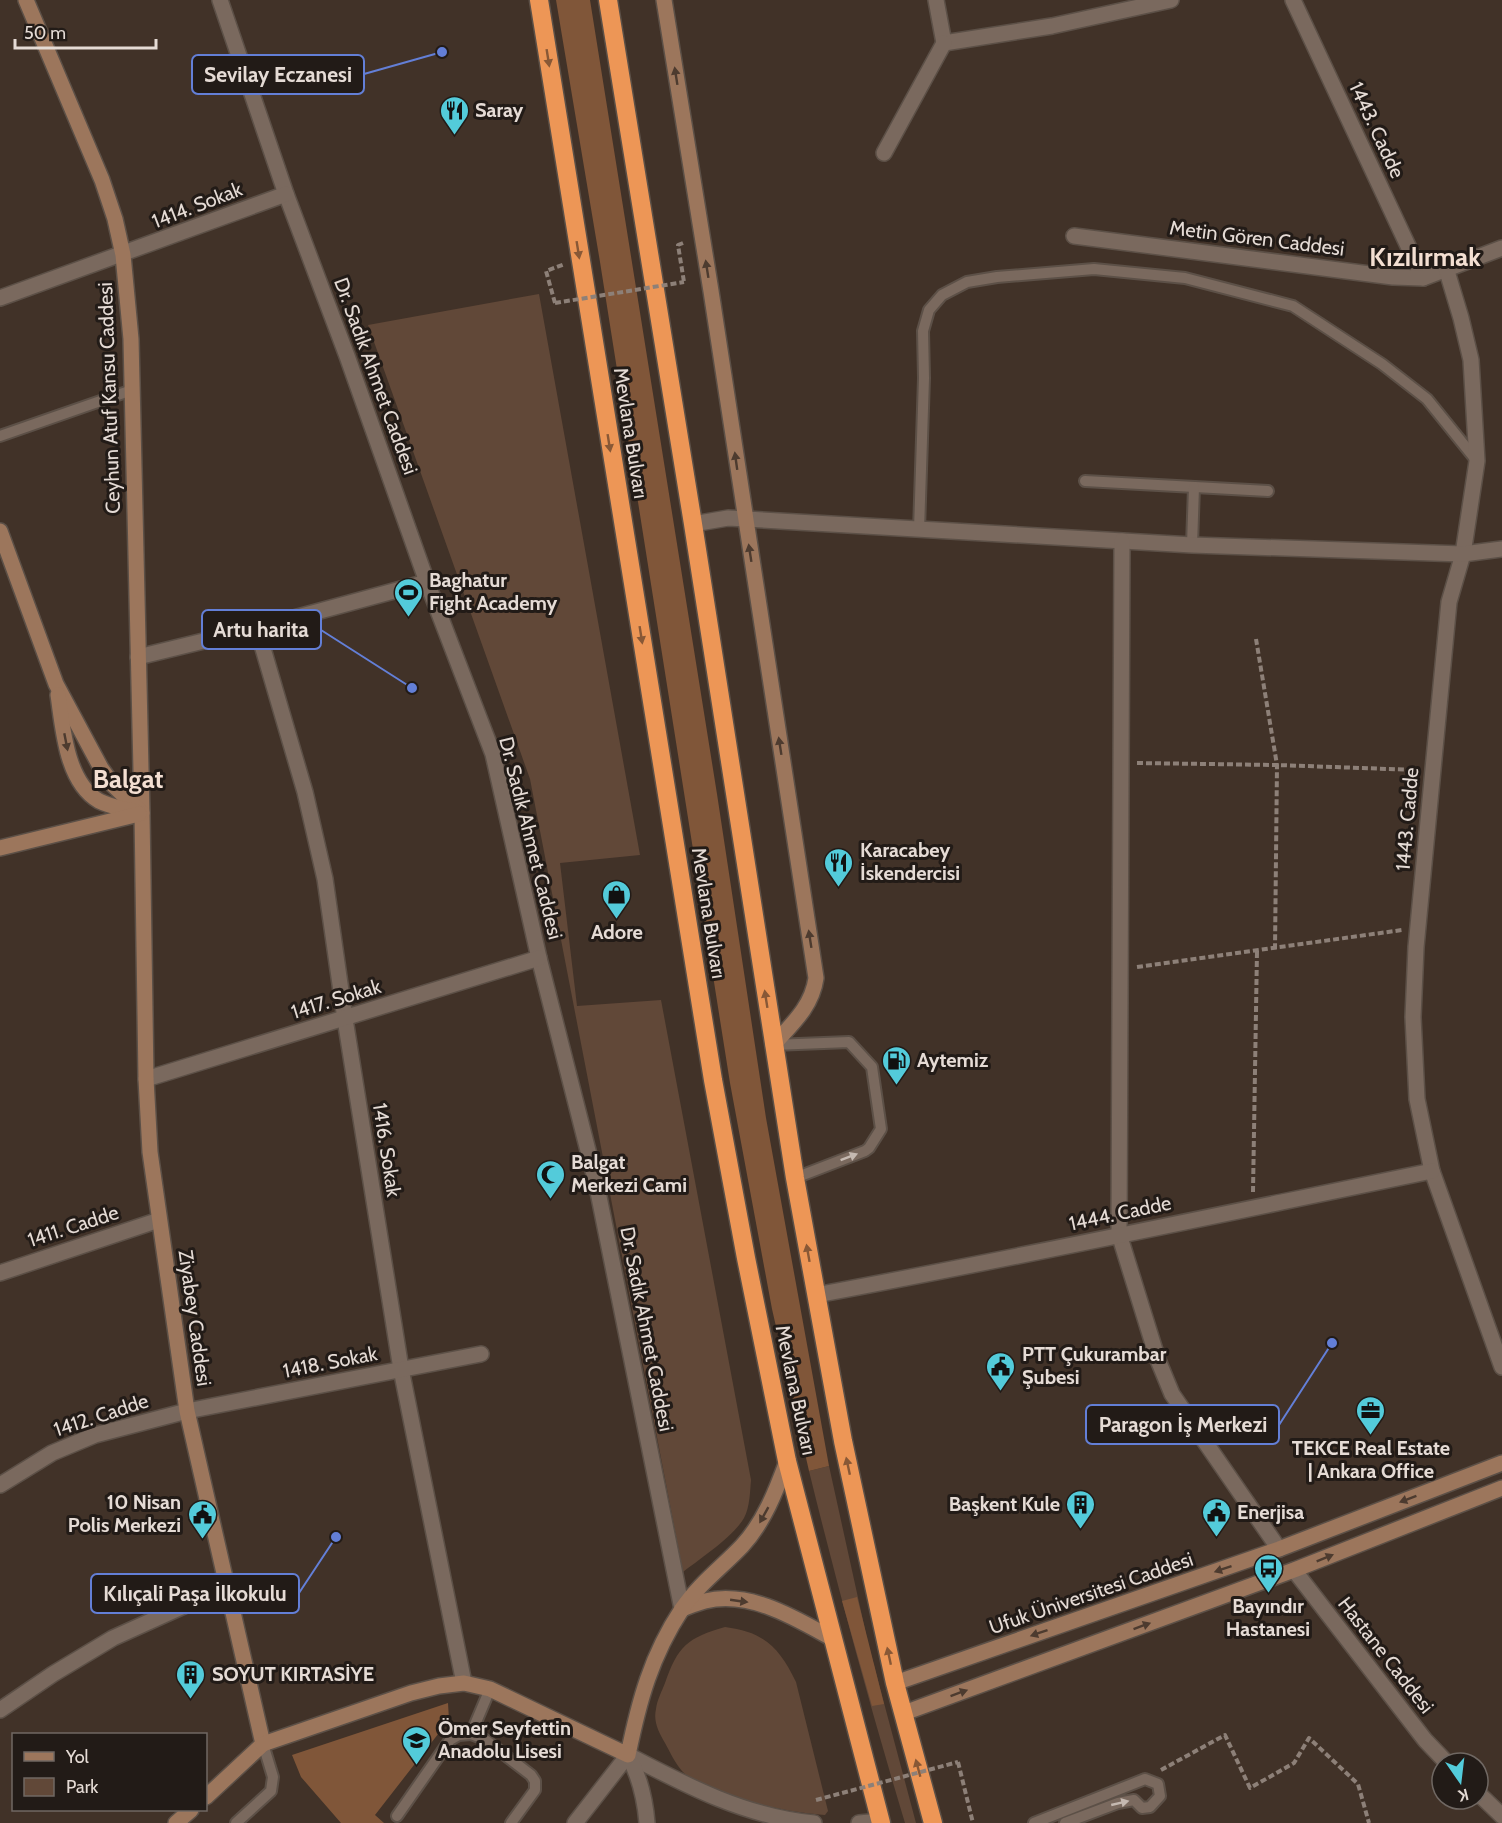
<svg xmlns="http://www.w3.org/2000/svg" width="1502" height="1823" viewBox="0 0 1502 1823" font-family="Cabin,sans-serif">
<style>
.green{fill:#614838}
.forest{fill:#805639}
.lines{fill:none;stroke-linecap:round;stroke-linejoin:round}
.lane-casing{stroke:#5c5047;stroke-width:14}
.street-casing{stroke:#5c5047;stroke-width:18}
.secondary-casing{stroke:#5c5047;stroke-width:18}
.highway-casing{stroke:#5c5047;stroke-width:21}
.path{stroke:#8d8078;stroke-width:4;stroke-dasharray:6 3;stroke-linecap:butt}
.lane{stroke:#7a695e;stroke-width:10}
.street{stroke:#7a695e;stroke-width:15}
.secondary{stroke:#9c765c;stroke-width:15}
.highway{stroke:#ed9656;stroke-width:18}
.path-bridge{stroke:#8d8078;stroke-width:4;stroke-dasharray:6 3;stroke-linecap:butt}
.oneway{fill:#885836}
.oneway2{fill:#4d3b2f}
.oneway3{fill:#c5b9b1}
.labels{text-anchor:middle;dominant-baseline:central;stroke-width:6;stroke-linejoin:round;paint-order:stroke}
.poi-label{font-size:20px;font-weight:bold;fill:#e5dbd5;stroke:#221b17;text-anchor:start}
.street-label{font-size:20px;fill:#e5dbd5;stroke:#221b17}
.district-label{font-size:26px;font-weight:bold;fill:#f3dfd2;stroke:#221b17}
.leader{fill:none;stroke:#637fd7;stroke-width:2}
.callout-dot{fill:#637fd7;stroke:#221b17;stroke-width:2}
.callout{fill:#221b17;stroke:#637fd7;stroke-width:2}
.callout-label{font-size:21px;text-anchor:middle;font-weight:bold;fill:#e5dbd5}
</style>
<rect width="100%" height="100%" fill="#413228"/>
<!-- green -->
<g class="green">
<path d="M539,294L640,855L560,863L577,1006L661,1000L751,1480C750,1491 750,1507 744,1518C733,1537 701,1558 683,1572L530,779L368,325Z"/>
<path d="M829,1466L868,1643L916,1823H905C870,1707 838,1589 809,1471Z"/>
<path d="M725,1627C764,1632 779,1647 796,1682L828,1811L825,1815C791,1813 705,1797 682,1771C675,1763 670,1752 665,1743C659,1732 653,1722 656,1709C657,1700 662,1691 665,1683C678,1646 687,1638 725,1627Z"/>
</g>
<!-- forest -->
<g class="forest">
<path d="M556,0H590L717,794L766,1118L829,1466L809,1471L772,1309L730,1083L600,262Z"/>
<path d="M857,1597L884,1704L872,1706L842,1601Z"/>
<path d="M448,1703L449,1720L375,1815L384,1823H341L301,1777L292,1755Z"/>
</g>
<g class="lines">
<defs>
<g id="lane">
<path d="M0,436L132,390"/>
<path d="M1085,481L1268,491"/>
<path d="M919,530L924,378L923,331L929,310L942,295L967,282L997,277L1094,269L1185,278L1293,306L1382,364L1427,399L1477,461"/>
<path d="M1192,545L1194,487"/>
<path d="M773,1045L849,1042L872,1067L881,1129L869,1148L865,1151L795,1178"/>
<path d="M471,1734L484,1739L531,1775L535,1781V1790L511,1823"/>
<path d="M397,1816L450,1740L459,1735L471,1734L490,1689"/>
<path d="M236,1823L271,1791L273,1777L263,1744"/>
<path d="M1034,1823L1145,1779L1158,1784L1160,1796L1150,1807L1142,1808L1134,1800L1118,1803L1065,1823"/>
</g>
<g id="street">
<path d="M220,0L286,194L347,356L427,582L493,754L539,958L596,1182L682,1609"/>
<path d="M936,0L944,43L1052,26L1171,0"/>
<path d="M1293,0L1423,278"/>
<path d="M884,153L944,43"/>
<path d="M1074,236L1393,277L1423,278L1502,248"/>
<path d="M1446,268L1461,318L1471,360L1477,461L1463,554L1449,602L1416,947L1413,1017L1417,1099L1432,1171L1502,1367"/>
<path d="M0,298L286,194"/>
<path d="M693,524L728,518L1192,545L1463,554L1502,549"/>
<path d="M1122,541L1119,1234L1158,1360L1172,1394L1279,1549"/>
<path d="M257,628L305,792L325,879L345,1019L401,1369L464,1683"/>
<path d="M138,657L257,628L427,582"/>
<path d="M146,1079L539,958"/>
<path d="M0,1273L159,1220"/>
<path d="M816,1295C1022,1257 1227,1213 1432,1171"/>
<path d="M0,1485L52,1453L95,1435L187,1411L481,1354"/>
<path d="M1294,1570L1425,1740L1447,1763"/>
<path d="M0,1710L53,1674L113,1638L226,1587"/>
<path d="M628,1755C687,1786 747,1817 814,1823"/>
<path d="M628,1755C640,1777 645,1798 647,1823"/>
<path d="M1478,1793L1502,1816"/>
<path d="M575,1823L628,1755"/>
<path d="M859,1823L881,1821"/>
</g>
<g id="secondary">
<path d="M26,0L102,180L115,219L123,255L131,339L142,813L146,1079L150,1152L187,1411L263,1744L206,1797"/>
<path d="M664,0L711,291L816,978C812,1007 791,1025 773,1045"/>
<path d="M0,531L56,684L101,768L113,785L142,813"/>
<path d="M58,695C63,728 66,782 99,801C111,807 126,809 139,813"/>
<path d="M0,848L139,814"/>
<path d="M682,1609C690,1606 697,1603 705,1601C750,1590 795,1618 833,1639"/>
<path d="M895,1683L1279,1549L1502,1463"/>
<path d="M904,1713L1294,1570L1502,1488"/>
<path d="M263,1744L411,1693L439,1686L464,1683L490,1689L628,1755C639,1701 651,1656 682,1609C698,1585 722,1567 742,1546C764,1522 776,1491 787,1461"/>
<path d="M176,1823L191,1810"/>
</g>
<g id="highway">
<path d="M539,0L713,1080L746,1258L787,1461L881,1823"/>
<path d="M608,0L693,524L795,1178L843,1441L895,1683L933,1823"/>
</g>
</defs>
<!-- lane casing -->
<use href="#lane" class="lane-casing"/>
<!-- street casing -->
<use href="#street" class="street-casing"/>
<!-- secondary casing -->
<use href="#secondary" class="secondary-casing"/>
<!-- highway casing -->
<use href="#highway" class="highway-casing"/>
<!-- path -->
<g class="path">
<path d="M683,243L678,245L684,282"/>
<path d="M555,303L546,271L565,264"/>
<path d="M1256,639L1277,765L1275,949"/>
<path d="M1137,763L1277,765L1417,770"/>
<path d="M1137,967L1402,930"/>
<path d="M1253,1192L1257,951"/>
<path d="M958,1762L973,1823"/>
<path d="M1161,1770L1225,1735L1250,1788L1294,1763L1309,1738L1358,1784L1369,1823"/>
</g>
<!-- lane -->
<use href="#lane" class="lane"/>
<!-- street -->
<use href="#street" class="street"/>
<!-- secondary -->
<use href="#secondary" class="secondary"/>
<!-- highway -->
<use href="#highway" class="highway"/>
<!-- path-bridge -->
<g class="path-bridge">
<path d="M555,303L684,282"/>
<path d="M816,1800L958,1762"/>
</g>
</g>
<!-- one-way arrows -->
<defs><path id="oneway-solid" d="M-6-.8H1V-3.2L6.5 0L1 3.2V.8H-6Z" transform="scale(1.5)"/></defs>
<g class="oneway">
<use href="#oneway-solid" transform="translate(548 58) rotate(81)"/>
<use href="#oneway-solid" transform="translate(578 250) rotate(81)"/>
<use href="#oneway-solid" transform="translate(609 443) rotate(81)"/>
<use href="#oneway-solid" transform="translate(641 635) rotate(81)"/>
<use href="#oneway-solid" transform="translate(766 999) rotate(-99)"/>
<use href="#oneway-solid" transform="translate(808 1253) rotate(-100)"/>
<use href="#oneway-solid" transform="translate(848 1466) rotate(-102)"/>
<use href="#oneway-solid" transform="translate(889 1656) rotate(-102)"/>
<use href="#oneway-solid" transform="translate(918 1768) rotate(-105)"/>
</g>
<g class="oneway2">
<use href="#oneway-solid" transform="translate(676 76) rotate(-99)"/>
<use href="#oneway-solid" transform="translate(707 269) rotate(-99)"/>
<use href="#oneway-solid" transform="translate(736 461) rotate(-98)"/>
<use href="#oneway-solid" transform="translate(750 553) rotate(-99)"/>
<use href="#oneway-solid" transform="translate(66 742) rotate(79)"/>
<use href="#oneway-solid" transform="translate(780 746) rotate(-99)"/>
<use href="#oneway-solid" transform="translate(810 939) rotate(-99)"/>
<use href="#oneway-solid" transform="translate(1408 1499) rotate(159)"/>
<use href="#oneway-solid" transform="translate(764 1515) rotate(119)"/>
<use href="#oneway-solid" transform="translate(1325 1558) rotate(-22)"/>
<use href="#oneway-solid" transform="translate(1223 1569) rotate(161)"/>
<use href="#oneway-solid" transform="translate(739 1601) rotate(8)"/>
<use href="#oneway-solid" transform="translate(1142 1626) rotate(-20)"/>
<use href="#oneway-solid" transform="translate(1039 1633) rotate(161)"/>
<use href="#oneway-solid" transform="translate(959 1693) rotate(-20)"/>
</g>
<g class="oneway3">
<use href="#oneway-solid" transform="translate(849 1157) rotate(-21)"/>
<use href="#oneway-solid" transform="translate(1120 1803) rotate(-13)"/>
</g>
<!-- icons -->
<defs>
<symbol id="restaurant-pin" viewBox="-11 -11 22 30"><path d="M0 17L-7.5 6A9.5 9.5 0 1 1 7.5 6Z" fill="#53cbda" stroke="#221b17"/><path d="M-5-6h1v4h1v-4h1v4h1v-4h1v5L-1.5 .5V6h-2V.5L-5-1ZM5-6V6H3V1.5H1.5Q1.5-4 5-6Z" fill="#111"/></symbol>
<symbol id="stadium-pin" viewBox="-11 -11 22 30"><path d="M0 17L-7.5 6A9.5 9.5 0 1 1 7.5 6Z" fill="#53cbda" stroke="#221b17"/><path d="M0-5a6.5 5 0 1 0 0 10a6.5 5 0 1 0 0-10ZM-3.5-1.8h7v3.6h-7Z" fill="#111"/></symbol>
<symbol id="shop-pin" viewBox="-11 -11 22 30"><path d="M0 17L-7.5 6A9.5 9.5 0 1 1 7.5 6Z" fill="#53cbda" stroke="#221b17"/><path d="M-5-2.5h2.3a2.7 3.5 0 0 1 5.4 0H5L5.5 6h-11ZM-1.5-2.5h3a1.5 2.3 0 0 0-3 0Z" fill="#111"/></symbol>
<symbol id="fuel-pin" viewBox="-11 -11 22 30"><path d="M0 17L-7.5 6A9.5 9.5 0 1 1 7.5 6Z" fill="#53cbda" stroke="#221b17"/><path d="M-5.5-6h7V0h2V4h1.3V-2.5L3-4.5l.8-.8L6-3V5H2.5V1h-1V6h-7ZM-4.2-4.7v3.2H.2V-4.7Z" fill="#111"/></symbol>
<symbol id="mosque-pin" viewBox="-11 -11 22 30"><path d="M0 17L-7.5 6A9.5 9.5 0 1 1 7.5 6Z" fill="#53cbda" stroke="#221b17"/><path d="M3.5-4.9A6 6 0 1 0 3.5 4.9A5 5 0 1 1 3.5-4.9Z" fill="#111"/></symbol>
<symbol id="civic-pin" viewBox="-11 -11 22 30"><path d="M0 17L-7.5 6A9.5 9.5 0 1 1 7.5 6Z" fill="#53cbda" stroke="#221b17"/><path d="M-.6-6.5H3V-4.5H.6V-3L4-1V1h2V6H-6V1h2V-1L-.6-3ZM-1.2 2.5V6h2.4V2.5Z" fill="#111"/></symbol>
<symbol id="office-pin" viewBox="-11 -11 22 30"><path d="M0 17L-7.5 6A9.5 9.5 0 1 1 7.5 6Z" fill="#53cbda" stroke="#221b17"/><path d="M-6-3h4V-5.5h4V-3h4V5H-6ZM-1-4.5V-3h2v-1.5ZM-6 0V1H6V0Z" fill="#111"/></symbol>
<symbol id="building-pin" viewBox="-11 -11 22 30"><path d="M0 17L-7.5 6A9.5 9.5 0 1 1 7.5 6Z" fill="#53cbda" stroke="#221b17"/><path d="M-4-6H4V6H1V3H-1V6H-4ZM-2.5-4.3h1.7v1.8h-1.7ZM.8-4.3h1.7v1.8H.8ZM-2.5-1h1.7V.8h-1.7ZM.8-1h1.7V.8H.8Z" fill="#111"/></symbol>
<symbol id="bus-pin" viewBox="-11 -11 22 30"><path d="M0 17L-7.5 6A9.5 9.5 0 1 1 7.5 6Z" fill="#53cbda" stroke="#221b17"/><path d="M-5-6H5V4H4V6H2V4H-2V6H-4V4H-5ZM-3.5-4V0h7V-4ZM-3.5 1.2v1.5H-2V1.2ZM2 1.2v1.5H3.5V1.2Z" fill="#111"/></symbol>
<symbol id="school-pin" viewBox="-11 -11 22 30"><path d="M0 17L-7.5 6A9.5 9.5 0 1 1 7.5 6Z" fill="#53cbda" stroke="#221b17"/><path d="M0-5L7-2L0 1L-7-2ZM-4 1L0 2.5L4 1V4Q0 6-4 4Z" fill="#111"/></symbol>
</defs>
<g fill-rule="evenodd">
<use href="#restaurant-pin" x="438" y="94" width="33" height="45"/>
<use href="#stadium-pin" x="392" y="576" width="33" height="45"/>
<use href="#restaurant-pin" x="822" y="846" width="33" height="45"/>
<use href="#shop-pin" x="600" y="878" width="33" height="45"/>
<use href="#fuel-pin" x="880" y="1044" width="33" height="45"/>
<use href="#mosque-pin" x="534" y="1158" width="33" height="45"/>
<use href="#civic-pin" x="984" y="1350" width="33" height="45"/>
<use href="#office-pin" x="1354" y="1394" width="33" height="45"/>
<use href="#building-pin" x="1064" y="1488" width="33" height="45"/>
<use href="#civic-pin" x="1200" y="1496" width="33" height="45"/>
<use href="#civic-pin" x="186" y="1498" width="33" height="45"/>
<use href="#bus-pin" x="1252" y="1552" width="33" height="45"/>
<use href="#building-pin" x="174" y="1658" width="33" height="45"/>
<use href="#school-pin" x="400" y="1724" width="33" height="45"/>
</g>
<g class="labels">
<!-- poi labels -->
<g class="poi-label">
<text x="475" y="110">Saray</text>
<text x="429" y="580">Baghatur<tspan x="429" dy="23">Fight Academy</tspan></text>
<text x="860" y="850">Karacabey<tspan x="860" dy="23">İskendercisi</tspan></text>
<text x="617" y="932" text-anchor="middle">Adore</text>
<text x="917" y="1060">Aytemiz</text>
<text x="571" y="1162">Balgat<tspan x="571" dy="23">Merkezi Cami</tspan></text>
<text x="1022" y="1354">PTT Çukurambar<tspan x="1022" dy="23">Şubesi</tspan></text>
<text x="1371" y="1448" text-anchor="middle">TEKCE Real Estate<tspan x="1371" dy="23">| Ankara Office</tspan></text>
<text x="181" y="1502" text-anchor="end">10 Nisan<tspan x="181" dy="23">Polis Merkezi</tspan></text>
<text x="1060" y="1504" text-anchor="end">Başkent Kule</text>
<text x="1237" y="1512">Enerjisa</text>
<text x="1268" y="1606" text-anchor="middle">Bayındır<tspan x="1268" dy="23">Hastanesi</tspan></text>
<text x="212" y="1674">SOYUT KIRTASİYE</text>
<text x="438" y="1728">Ömer Seyfettin<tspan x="438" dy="23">Anadolu Lisesi</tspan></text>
</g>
<!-- street labels -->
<g class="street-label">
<text transform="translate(1377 130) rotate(65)">1443. Cadde</text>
<text transform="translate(197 205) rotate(-21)">1414. Sokak</text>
<text transform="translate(1257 238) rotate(7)">Metin Gören Caddesi</text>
<text transform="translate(376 376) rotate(70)">Dr. Sadık Ahmet Caddesi</text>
<text transform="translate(109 398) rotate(-92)">Ceyhun Atuf Kansu Caddesi</text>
<text transform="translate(631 433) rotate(81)">Mevlana Bulvarı</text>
<text transform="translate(1407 819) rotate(-85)">1443. Cadde</text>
<text transform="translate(531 838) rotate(76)">Dr. Sadık Ahmet Caddesi</text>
<text transform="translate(709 913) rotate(81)">Mevlana Bulvarı</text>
<text transform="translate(336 999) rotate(-17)">1417. Sokak</text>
<text transform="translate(387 1150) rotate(81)">1416. Sokak</text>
<text transform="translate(1120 1213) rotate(-12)">1444. Cadde</text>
<text transform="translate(73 1226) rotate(-18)">1411. Cadde</text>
<text transform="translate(195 1318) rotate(82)">Ziyabey Caddesi</text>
<text transform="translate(647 1329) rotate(79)">Dr. Sadık Ahmet Caddesi</text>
<text transform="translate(330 1362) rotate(-11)">1418. Sokak</text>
<text transform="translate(796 1390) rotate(78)">Mevlana Bulvarı</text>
<text transform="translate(101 1415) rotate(-18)">1412. Cadde</text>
<text transform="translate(1091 1593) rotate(-19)">Ufuk Üniversitesi Caddesi</text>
<text transform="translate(1386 1655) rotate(52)">Hastane Caddesi</text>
</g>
<!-- district labels -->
<g class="district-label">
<text x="1425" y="257">Kızılırmak</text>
<text x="128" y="779">Balgat</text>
</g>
</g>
<!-- callouts -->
<path class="leader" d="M442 52L364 74M412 688L321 630M1332 1343L1279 1425M336 1537L299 1593"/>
<g class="callout-dot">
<circle cx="442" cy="52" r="6"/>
<circle cx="412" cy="688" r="6"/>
<circle cx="1332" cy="1343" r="6"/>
<circle cx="336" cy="1537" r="6"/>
</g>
<g class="callout">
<rect x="192" y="55" width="172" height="39" rx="6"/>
<rect x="202" y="610" width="119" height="39" rx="6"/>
<rect x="1086" y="1405" width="193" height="39" rx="6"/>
<rect x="91" y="1574" width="208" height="39" rx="6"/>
</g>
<g class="callout-label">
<text x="278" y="82">Sevilay Eczanesi</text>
<text x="261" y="637">Artu harita</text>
<text x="1183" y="1432">Paragon İş Merkezi</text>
<text x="195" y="1601">Kılıçali Paşa İlkokulu</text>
</g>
<!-- legend -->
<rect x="12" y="1733" width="195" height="78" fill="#221b17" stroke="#706863" stroke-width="1.5"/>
<rect x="24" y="1752" width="30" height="9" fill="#9c765c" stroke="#706863" stroke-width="1.5"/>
<text x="66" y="1763" font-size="18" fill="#e5dbd5">Yol</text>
<rect x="24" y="1778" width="30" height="18" fill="#614838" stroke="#706863" stroke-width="1.5"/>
<text x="66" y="1793" font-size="18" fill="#e5dbd5">Park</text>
<!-- north arrow -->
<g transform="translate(1460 1781) rotate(166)"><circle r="28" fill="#221b17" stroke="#706863" stroke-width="1.5"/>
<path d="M0-4.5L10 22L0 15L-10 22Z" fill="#53cbda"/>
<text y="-9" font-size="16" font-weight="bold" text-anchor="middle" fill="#e5dbd5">K</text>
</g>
<!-- scale -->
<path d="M15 39v9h141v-9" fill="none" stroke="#e5dbd5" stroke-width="3"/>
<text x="24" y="39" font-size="18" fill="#e5dbd5" stroke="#221b17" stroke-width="4.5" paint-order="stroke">50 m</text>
</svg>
